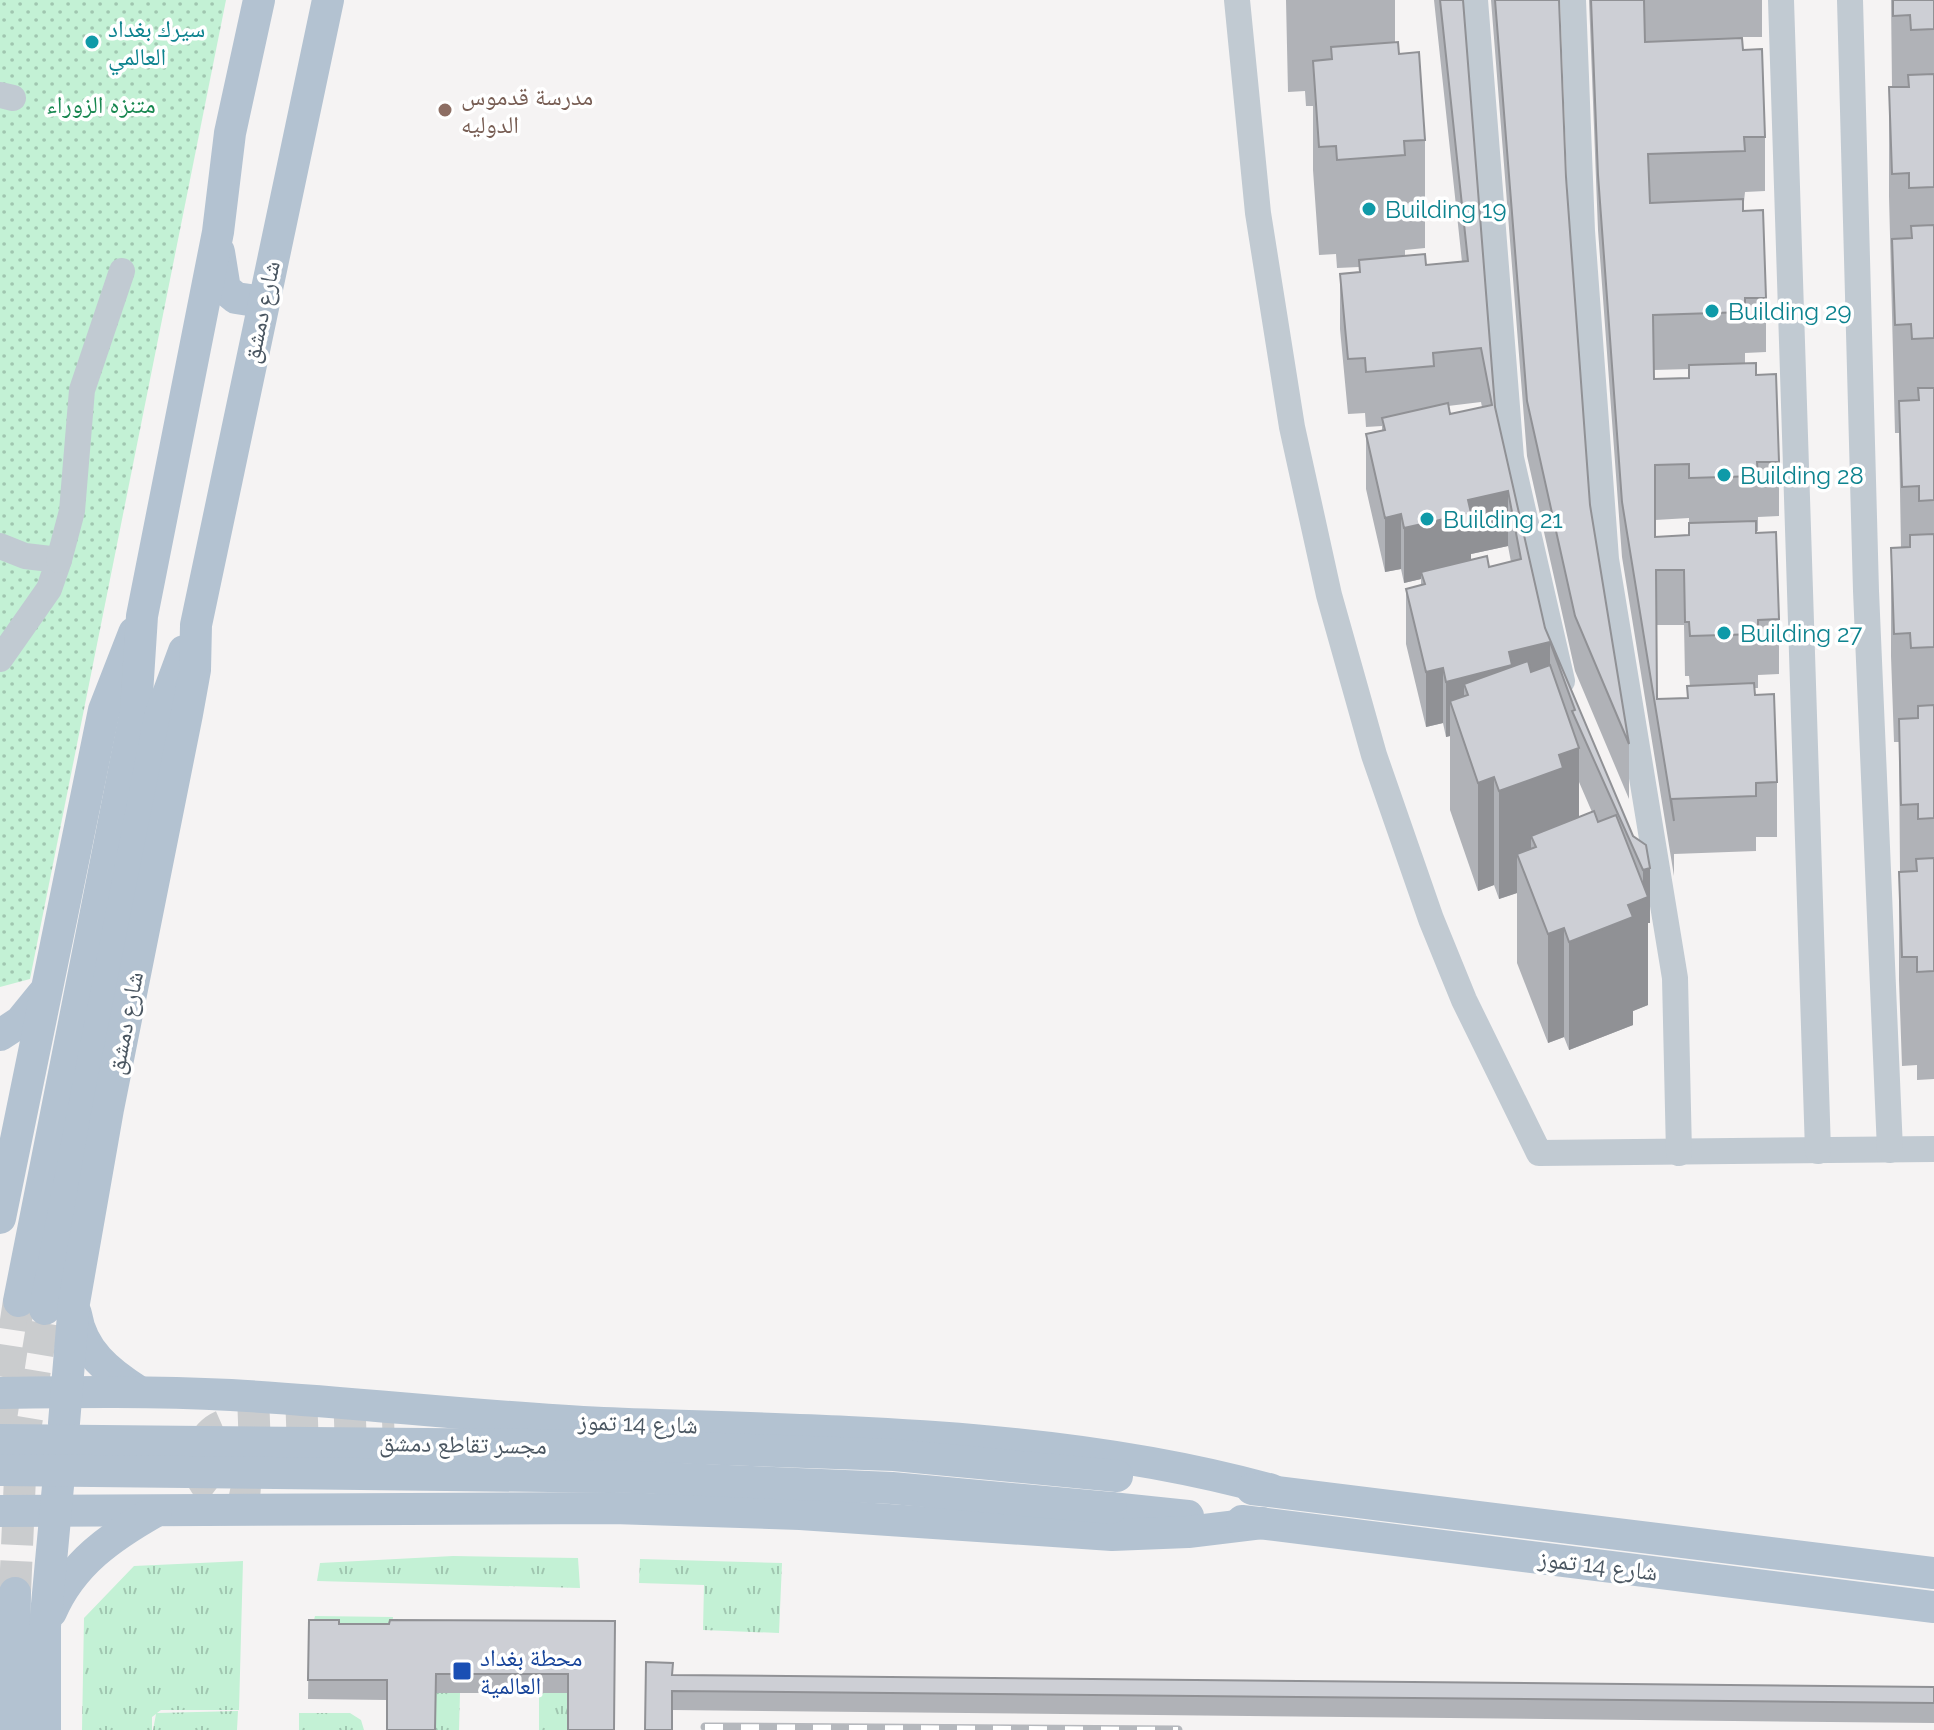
<svg xmlns="http://www.w3.org/2000/svg" width="1934" height="1730" viewBox="0 0 1934 1730" font-family="Raleway,'Noto Naskh Arabic',sans-serif">
<style>
.grass{fill:url(#grass-tufts)}
.park{fill:url(#park-dots)}
.lines{fill:none;stroke-linecap:round;stroke-linejoin:round}
.major-tunnel{stroke:#caccce;stroke-width:32;stroke-dasharray:32 16;stroke-linecap:butt}
.minor{stroke:#c1cad2;stroke-width:26}
.major{stroke:#b3c2d1;stroke-width:32}
.rail-casing{stroke:#b5b8bd;stroke-width:9}
.rail{stroke:#fff;stroke-width:6;stroke-dasharray:18;stroke-linecap:butt}
.major-bridge{stroke:#b3c2d1;stroke-width:32}
.wall{fill:#b0b2b7;fill-rule:evenodd}
.shaded-wall{fill:#909195}
.building{fill:#cdcfd5;stroke:#909195;stroke-width:2}
.culture-dot{fill:#0f9aa8;stroke:#fff;stroke-width:3}
.education-dot{fill:#8d6e63;stroke:#fff;stroke-width:3}
.transit-dot{fill:#1a4fb4;stroke:#fff;stroke-width:3}
.labels{text-anchor:middle;dominant-baseline:central;stroke-width:7;stroke-linejoin:round;paint-order:stroke}
.culture-label{font-size:24px;fill:#0d838f;stroke:#fff;text-anchor:start}
.education-label{font-size:24px;fill:#785e54;stroke:#fff;text-anchor:start}
.park-label{font-size:24px;fill:#17864f;stroke:#fff}
.street-label{font-size:24px;fill:#4a5661;stroke:#fff}
.transit-label{font-size:24px;fill:#164399;stroke:#fff;text-anchor:start}
</style>
<defs>
<pattern id="grass-tufts" width="24" height="20" patternUnits="userSpaceOnUse" patternTransform="scale(2)"><rect width="24" height="20" fill="#c3f1d5"/><path d="M3 7l-1-3M5 7V3M7 7l1-3M15 17l-1-3M17 17v-4M19 17l1-3" fill="none" stroke="#a0c6b0"/></pattern>
<pattern id="park-dots" width="8" height="8" patternUnits="userSpaceOnUse" patternTransform="scale(2)"><rect width="8" height="8" fill="#c3f1d5"/><path d="M2 2h.1M6 6h.1" fill="none" stroke="#a0c6b0" stroke-width="1.8" stroke-linecap="round"/></pattern>
</defs>
<rect width="100%" height="100%" fill="#f5f3f3"/>
<!-- grass -->
<g class="grass">
<path d="M453,1556L578,1558L580,1588L317,1581L320,1563Z"/>
<path d="M640,1559L782,1563L779,1633L703,1630L704,1585L639,1583Z"/>
<path d="M243,1561L239,1710H161L157,1713L238,1711L237,1730H153L156,1714L152,1717V1730H82L84,1618L134,1566Z"/>
<path d="M315,1616L393,1617L390,1639H309Z"/>
<path d="M436,1693H460L459,1730H435Z"/>
<rect x="539" y="1693" width="29" height="37"/>
<path d="M299,1713H350L361,1720L364,1730H299Z"/>
</g>
<!-- park -->
<path class="park" d="M0,0H226L30,979L0,987Z"/>
<g class="lines">
<!-- major-tunnel -->
<g class="major-tunnel">
<path d="M0,1425L19,1301"/>
<path d="M260,1501C245,1500 228,1502 216,1494C188,1476 197,1432 228,1424L394,1418"/>
<path d="M15,1593L21,1454L45,1309"/>
</g>
<!-- minor -->
<g class="minor">
<path d="M1237,0L1258,213L1292,427L1329,595L1374,755L1431,919L1464,1000L1539,1153L1934,1149"/>
<path d="M1475,0L1511,458L1562,681"/>
<path d="M1573,0L1582,231L1606,559L1675,978L1679,1153"/>
<path d="M1781,0L1818,1151"/>
<path d="M1850,0L1866,591L1890,1150"/>
<path d="M0,95L13,98"/>
<path d="M0,546L25,556L59,560L49,589L0,659"/>
<path d="M59,560L72,511L82,390L122,271"/>
</g>
<!-- major -->
<g class="major">
<path d="M219,252L225,289L236,298L263,302"/>
<path d="M0,1035L20,1022L42,995"/>
<path d="M0,1218L104,710L134,633"/>
<path d="M19,1301L136,710L142,616L218,232L230,133L259,0"/>
<path d="M45,1309L160,716L184,651"/>
<path d="M76,1314C82,1351 108,1372 138,1391"/>
<path d="M0,1393C77,1392 154,1391 231,1395C355,1402 478,1417 603,1423C826,1432 1055,1430 1272,1490"/>
<path d="M64,1423L74,1303L108,1109L187,714L195,670L196,625L328,0"/>
<path d="M1252,1489L1934,1573"/>
<path d="M1111,1508L1188,1516"/>
<path d="M0,1511L613,1508L800,1514L1112,1535L1188,1532L1262,1523"/>
<path d="M1242,1521L1934,1607"/>
<path d="M51,1612C72,1563 112,1536 156,1511"/>
<path d="M13,1730L15,1593"/>
<path d="M45,1730V1626L58,1486"/>
</g>
<defs>
<path id="rail" d="M705,1727L1178,1730"/>
</defs>
<!-- rail casing -->
<use href="#rail" class="rail-casing"/>
<!-- rail -->
<use href="#rail" class="rail"/>
<!-- major-bridge -->
<g class="major-bridge">
<path d="M0,1440L637,1446L894,1455L1117,1476"/>
<path d="M0,1470L634,1477L892,1488L1111,1508"/>
</g>
</g>
<!-- wall -->
<g class="wall">
<path d="M1286,0H1395V43L1425,140V248L1405,250V256L1426,265L1462,262L1434,0H1463L1495,407L1545,628L1633,836L1646,845L1650,923H1648V1005L1633,1011V1025L1569,1050L1564,1037L1548,1043L1517,963V893L1499,899L1494,885L1478,891L1450,810V736L1446,737L1443,723L1426,727L1406,644V589L1421,585V579L1404,583L1401,569L1385,572L1366,489V434L1382,430V426L1366,427L1365,413L1348,414L1340,329V274L1359,272V267L1337,268L1336,254L1319,255L1313,170V106H1306L1305,91L1288,92ZM1481,402L1482,407L1450,414L1448,406ZM1508,546L1511,562L1489,567L1471,560V554ZM1579,782L1592,812L1579,817Z"/>
<path d="M1491,0H1559L1566,177L1590,505L1629,744V799L1575,671L1527,456Z"/>
<path d="M1589,0H1762V37H1742V38L1743,50L1765,137V191L1745,192L1743,211L1766,298V352L1745,353V364L1756,375L1779,462V516L1758,517V531H1756L1779,619V674L1758,675V688H1754L1755,695L1777,782V837H1756V851L1674,854V876L1622,557L1598,230ZM1689,369V378L1654,379V370ZM1689,518V535L1655,537V520ZM1656,625H1684L1685,676H1689L1690,686L1687,698L1657,699Z"/>
<path d="M1891,0H1934V1079L1917,1080V1065L1902,1066L1899,980V872L1900,871L1899,742H1894L1891,656V548L1901,547L1899,433H1895L1889,196V87H1892Z"/>
<path d="M309,1620L339,1624L615,1621L568,1693H436L387,1700L308,1699Z"/>
<path d="M673,1675L1934,1687V1723L672,1710Z"/>
</g>
<!-- shaded-wall -->
<g class="shaded-wall">
<path d="M1508,491V546L1471,554V568L1421,572V579L1404,583V528L1468,500Z"/>
<path d="M1401,514V569L1385,572V518Z"/>
<path d="M1550,642V696L1468,695L1464,684V732L1450,701V736L1446,737V682L1509,652Z"/>
<path d="M1443,668V723L1426,727V672Z"/>
<path d="M1579,748V857L1536,847L1531,836V888L1517,854V893L1499,899V791L1559,755Z"/>
<path d="M1494,777V885L1478,891V783Z"/>
<path d="M1650,868V923H1648V1005L1633,1011V1025L1569,1050V942L1628,905L1643,899V870Z"/>
<path d="M1564,928V1037L1548,1043V934Z"/>
</g>
<!-- building -->
<g class="building">
<path d="M1440,0H1463L1495,407L1545,628L1633,836L1646,845L1650,868L1643,870L1572,711L1575,710L1550,642L1509,652L1512,665L1446,682L1443,668L1426,672L1406,589L1425,584L1421,572L1487,556L1489,567L1521,559L1508,491L1468,500L1471,513L1404,528L1401,514L1385,518L1366,434L1385,430L1382,418L1448,403L1450,414L1492,405L1481,348L1433,353L1434,366L1366,372L1365,358L1348,359L1340,274L1360,272L1359,260L1425,254L1426,265L1468,261Z"/>
<path d="M1495,0H1559L1566,177L1590,505L1629,744L1575,616L1527,401Z"/>
<path d="M1591,0H1644L1645,42L1742,38L1743,50L1762,49L1765,137H1744L1745,151L1648,154L1650,203L1743,199V211L1763,210L1766,298H1745V312L1653,315L1654,379L1689,378V365L1756,363V375L1776,374L1779,462H1757L1758,476L1689,478V464L1655,465V537L1689,535V523L1756,521V533L1776,532L1779,619L1758,620V634L1690,636L1689,622H1685L1684,570H1656L1657,699L1688,698L1687,686L1754,683L1755,695L1774,694L1777,782L1756,783V796L1671,799L1674,821L1622,502L1598,175Z"/>
<path d="M1893,0H1934V29L1911,30L1910,15L1893,16Z"/>
<path d="M1398,42L1399,54L1419,52L1425,140L1404,141L1405,155L1337,160L1336,146L1319,147L1313,61L1332,59L1331,47Z"/>
<path d="M1934,74V187L1909,188V173L1892,174L1889,87H1909L1908,75Z"/>
<path d="M1934,225V338L1912,339L1911,324L1895,325L1892,239L1912,238L1911,226Z"/>
<path d="M1918,388H1934V500L1919,501V486L1902,487L1899,401L1919,400Z"/>
<path d="M1934,534V647L1911,648L1910,633L1894,634L1891,548L1910,547V535Z"/>
<path d="M1528,661L1531,672L1550,665L1579,748L1559,755L1563,768L1499,791L1494,777L1478,783L1450,701L1468,695L1464,684Z"/>
<path d="M1934,705V818L1918,819V804L1901,805L1899,719L1918,718V706Z"/>
<path d="M1594,811L1598,822L1616,815L1648,897L1628,905L1633,917L1569,942L1564,928L1548,934L1517,854L1536,847L1531,836Z"/>
<path d="M1934,858V971L1917,972V957H1902L1899,872L1917,871L1916,859Z"/>
<path d="M309,1620H339V1624H389L390,1620L615,1621L614,1730H568V1674H436L435,1730H387V1680H308Z"/>
<path d="M646,1662L673,1663L672,1675L1934,1687V1703L672,1691V1730H645Z"/>
</g>
<!-- markers -->
<g class="culture-dot">
<circle cx="92" cy="42" r="8"/>
<circle cx="1369" cy="209" r="8"/>
<circle cx="1712" cy="311" r="8"/>
<circle cx="1724" cy="475" r="8"/>
<circle cx="1427" cy="519" r="8"/>
<circle cx="1724" cy="633" r="8"/>
</g>
<circle class="education-dot" cx="445" cy="110" r="8"/>
<rect class="transit-dot" x="452" y="1661" width="20" height="20" rx="4"/>
<g class="labels">
<!-- culture labels -->
<g class="culture-label">
<text x="108" y="28">سيرك بغداد<tspan x="108" dy="28">العالمي</tspan></text>
<text x="1385" y="209">Building 19</text>
<text x="1728" y="311">Building 29</text>
<text x="1740" y="475">Building 28</text>
<text x="1443" y="519">Building 21</text>
<text x="1740" y="633">Building 27</text>
</g>
<!-- education labels -->
<g class="education-label">
<text x="461" y="96">مدرسة قدموس<tspan x="461" dy="28">الدوليه</tspan></text>
</g>
<!-- park labels -->
<g class="park-label">
<text x="101" y="104">متنزه الزوراء</text>
</g>
<!-- street labels -->
<g class="street-label">
<text transform="translate(261 312) rotate(-78)">شارع دمشق</text>
<text transform="translate(125 1023) rotate(-79)">شارع دمشق</text>
<text transform="translate(638 1423) rotate(2)">شارع 14 تموز</text>
<text transform="translate(463 1444) rotate(1)">مجسر تقاطع دمشق</text>
<text transform="translate(1598 1565) rotate(7)">شارع 14 تموز</text>
</g>
<!-- transit labels -->
<g class="transit-label">
<text x="480" y="1657">محطة بغداد<tspan x="480" dy="28">العالمية</tspan></text>
</g>
</g>
</svg>
